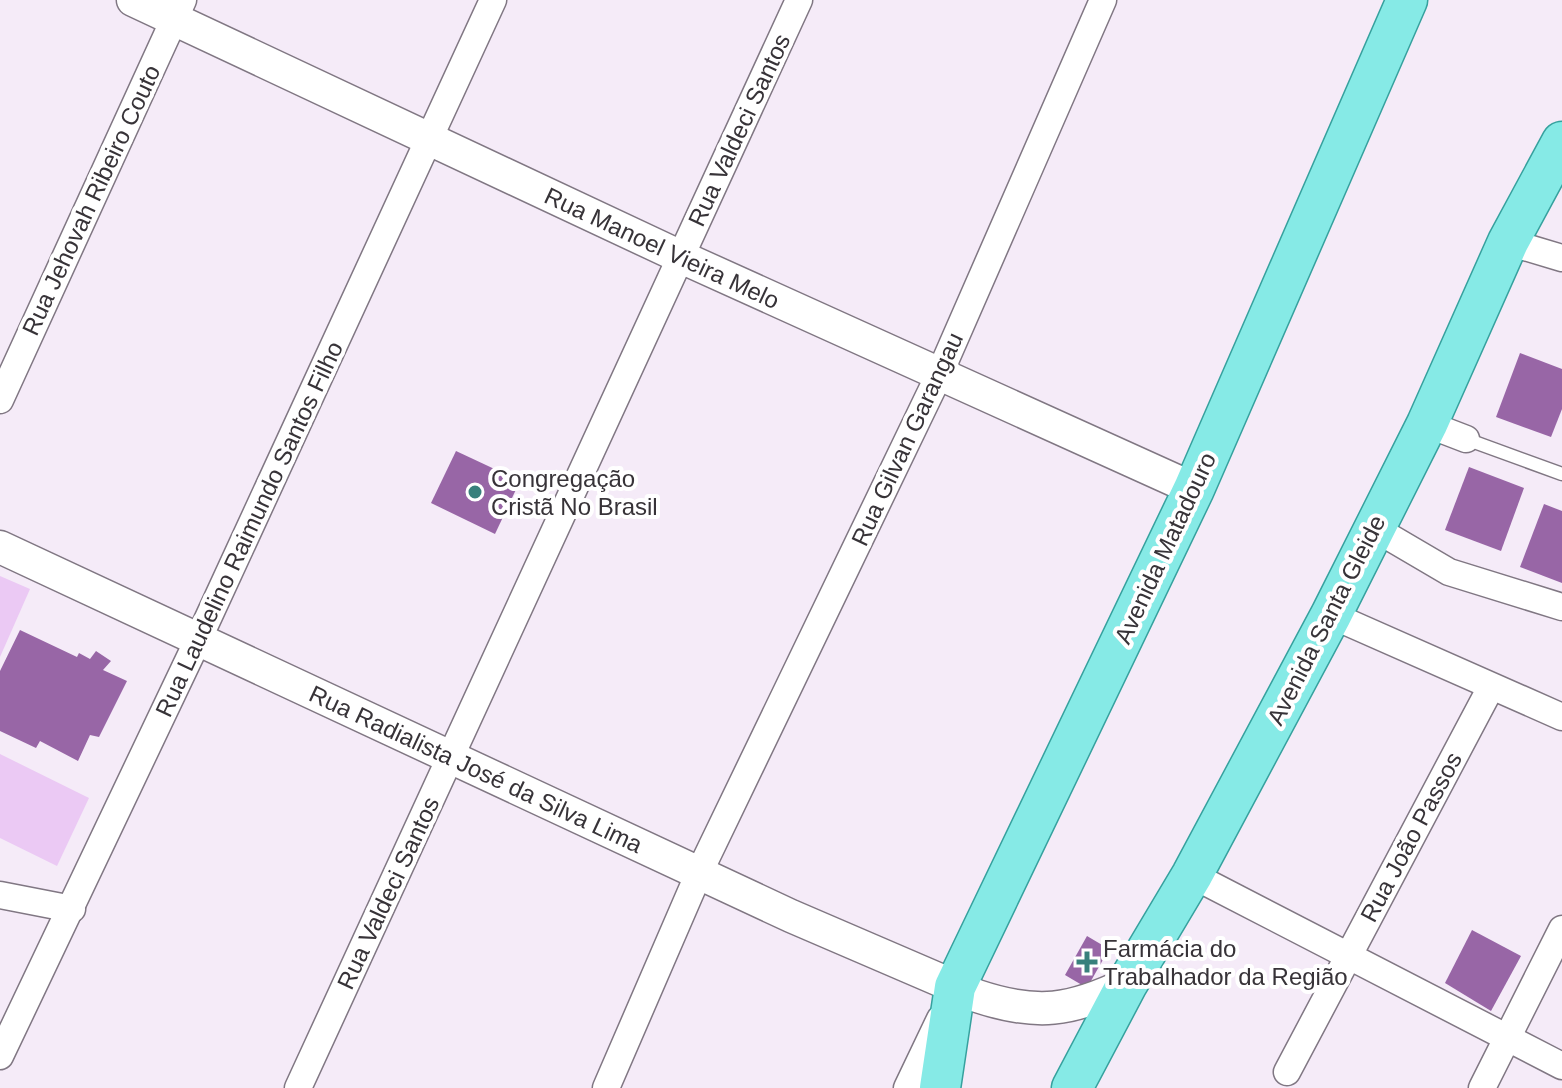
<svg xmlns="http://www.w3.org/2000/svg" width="1562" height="1088" viewBox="0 0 1562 1088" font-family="Arial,sans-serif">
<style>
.green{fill:#ebc9f4}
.building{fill:#9866a6}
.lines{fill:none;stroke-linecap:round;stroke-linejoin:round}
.service-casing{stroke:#807783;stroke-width:15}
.minor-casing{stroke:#807783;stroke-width:29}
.tertiary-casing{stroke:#807783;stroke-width:35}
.primary-casing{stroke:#36a19e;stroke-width:43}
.service{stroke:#fff;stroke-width:12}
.minor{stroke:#fff;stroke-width:26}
.tertiary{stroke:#fff;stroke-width:32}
.primary{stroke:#86eae6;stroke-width:40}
.poi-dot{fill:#38807c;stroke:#fff;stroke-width:3}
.labels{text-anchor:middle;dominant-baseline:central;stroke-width:8;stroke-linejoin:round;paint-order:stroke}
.street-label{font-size:24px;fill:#373338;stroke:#fff}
.poi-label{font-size:24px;fill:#373338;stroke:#fff;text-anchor:start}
</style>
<rect width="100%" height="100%" fill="#f5ebf8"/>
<!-- green -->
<g class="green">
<path d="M0,576L30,589L0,657Z"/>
<path d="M0,754L89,798L57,866L0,838Z"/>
</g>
<!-- building -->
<g class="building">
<path d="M1520,353L1562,369V409L1551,437L1496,417Z"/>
<path d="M456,451L520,481L495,534L431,503Z"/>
<path d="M1469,467L1524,488L1501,551L1445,530Z"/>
<path d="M1544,504L1562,511V583L1520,567Z"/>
<path d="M20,630L77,657L79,653L90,659L96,651L111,661L103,670L127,681L99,737L90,735L78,761L40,741L36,748L0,731V671Z"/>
<path d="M1472,930L1521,956L1491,1011L1445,983Z"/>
<path d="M1087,936L1109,949L1087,988L1065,975Z"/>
</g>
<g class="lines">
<defs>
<path id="service" d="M1466,439L1562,474"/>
<g id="minor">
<path d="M1508,242L1562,258"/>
<path d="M0,400L183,0"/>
<path d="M1427,424L1466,439"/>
<path d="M1374,528L1449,572L1562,607"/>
<path d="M1331,615L1562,717"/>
<path d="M1192,875L1562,1066"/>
<path d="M0,895L72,909"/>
<path d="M0,1056L198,640L493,0"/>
<path d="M1287,1072L1491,687"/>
<path d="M298,1088L799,0"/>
<path d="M606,1088L699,873L939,375L1103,0"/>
<path d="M907,1088L940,1019"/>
<path d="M1482,1088L1562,929"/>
</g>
<g id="tertiary">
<path d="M133,0L681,257L1194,489"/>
<path d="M0,547L791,916L977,996C1037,1016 1071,1011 1127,984"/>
</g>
<g id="primary">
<path d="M940,1088L955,987L1194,489L1407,0"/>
<path d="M1072,1088L1127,984L1192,875L1331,615L1427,424L1508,242L1562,142"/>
</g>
</defs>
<!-- service casing -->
<use href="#service" class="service-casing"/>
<!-- minor casing -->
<use href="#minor" class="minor-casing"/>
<!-- tertiary casing -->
<use href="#tertiary" class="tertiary-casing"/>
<!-- primary casing -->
<use href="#primary" class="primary-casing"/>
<!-- service -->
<use href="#service" class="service"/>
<!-- minor -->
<use href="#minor" class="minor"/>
<!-- tertiary -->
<use href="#tertiary" class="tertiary"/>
<!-- primary -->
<use href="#primary" class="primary"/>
</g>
<!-- markers -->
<g class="poi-dot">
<circle cx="475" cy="492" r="8"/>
<path d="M1083 950h8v8h8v8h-8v8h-8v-8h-8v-8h8z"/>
</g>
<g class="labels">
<!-- street labels -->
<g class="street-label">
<text transform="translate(739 130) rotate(-65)">Rua Valdeci Santos</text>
<text transform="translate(91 200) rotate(-65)">Rua Jehovah Ribeiro Couto</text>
<text transform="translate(662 248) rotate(25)">Rua Manoel Vieira Melo</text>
<text transform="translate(907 439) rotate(-65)">Rua Gilvan Garangau</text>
<text transform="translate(249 529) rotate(-65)">Rua Laudelino Raimundo Santos Filho</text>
<text transform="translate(1165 548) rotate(-65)">Avenida Matadouro</text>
<text transform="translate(1326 620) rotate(-63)">Avenida Santa Gleide</text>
<text transform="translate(476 769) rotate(25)">Rua Radialista José da Silva Lima</text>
<text transform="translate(1411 837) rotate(-62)">Rua João Passos</text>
<text transform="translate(388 893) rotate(-65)">Rua Valdeci Santos</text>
</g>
<!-- poi labels -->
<g class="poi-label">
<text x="491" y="478">Congregação<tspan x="491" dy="28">Cristã No Brasil</tspan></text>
<text x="1103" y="948">Farmácia do<tspan x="1103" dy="28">Trabalhador da Região</tspan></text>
</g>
</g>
</svg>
